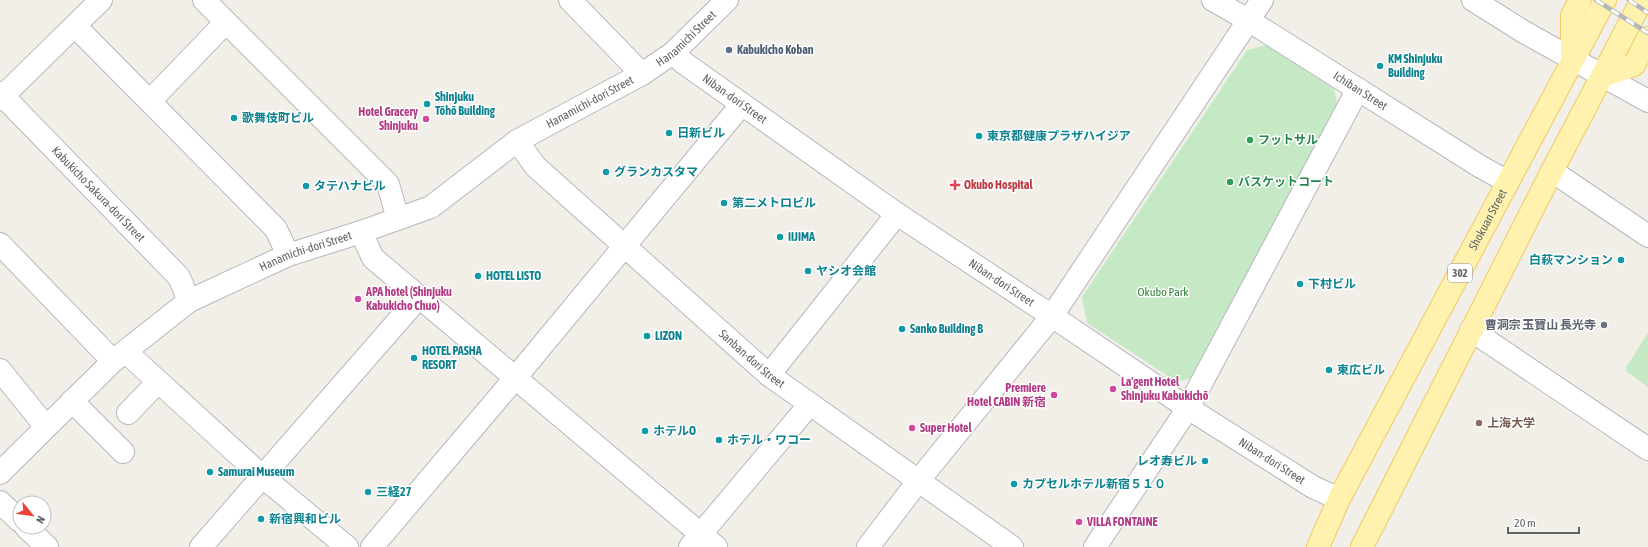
<svg xmlns="http://www.w3.org/2000/svg" width="1648" height="547" viewBox="0 0 1648 547" font-family="'Asap Condensed','Noto Sans JP',sans-serif">
<style>
.green{fill:#c5e8c5}
.lines{fill:none;stroke-linecap:round;stroke-linejoin:round}
.minor-casing{stroke:#b5b8bc;stroke-width:24}
.major-casing{stroke:#f2c960;stroke-width:24}
.minor{stroke:#fff;stroke-width:22}
.major{stroke:#fff2af;stroke-width:22}
.rail-casing{stroke:#b6b7b8;stroke-width:4.5}
.rail{stroke:#fff;stroke-width:3;stroke-dasharray:9;stroke-linecap:butt}
.service-dot{fill:#5c6f8a;stroke:#fff;stroke-width:1.5}
.culture-dot{fill:#0f9aa8;stroke:#fff;stroke-width:1.5}
.hotel-dot{fill:#d1479c;stroke:#fff;stroke-width:1.5}
.leisure-dot{fill:#2e9e5b;stroke:#fff;stroke-width:1.5}
.health-dot{fill:#e0444e;stroke:#fff;stroke-width:1.5}
.worship-dot{fill:#6b7280;stroke:#fff;stroke-width:1.5}
.education-dot{fill:#8d6e63;stroke:#fff;stroke-width:1.5}
.labels{text-anchor:middle;dominant-baseline:central;stroke-width:3;stroke-linejoin:round;paint-order:stroke}
.shield{fill:#fff;stroke:#8f9295;stroke-width:1}
.shield-label{font-size:11px;font-weight:bold;fill:#5f6368}
.street-label{font-size:12px;fill:#5f6368;stroke:#fff}
.service-label{font-size:12px;font-weight:bold;fill:#4e5e75;stroke:#fff;text-anchor:start}
.culture-label{font-size:12px;font-weight:bold;fill:#0d838f;stroke:#fff;text-anchor:start}
.hotel-label{font-size:12px;font-weight:bold;fill:#b23c85;stroke:#fff;text-anchor:start}
.leisure-label{font-size:12px;font-weight:bold;fill:#27864d;stroke:#fff;text-anchor:start}
.health-label{font-size:12px;font-weight:bold;fill:#be3a42;stroke:#fff;text-anchor:start}
.park-label{font-size:12px;fill:#348238;stroke:#fff}
.worship-label{font-size:12px;font-weight:bold;fill:#5b616d;stroke:#fff;text-anchor:end}
.education-label{font-size:12px;font-weight:bold;fill:#785e54;stroke:#fff;text-anchor:start}
</style>
<rect width="100%" height="100%" fill="#f1efe8"/>
<!-- green -->
<g class="green">
<path d="M1267,45L1334,89L1338,107L1191,378L1177,382L1087,323L1082,297L1247,50Z"/>
<path d="M1648,333V387L1626,371L1627,366Z"/>
</g>
<g class="lines">
<defs>
<g id="minor">
<path d="M204,0L388,184L398,219"/>
<path d="M570,0L642,74"/>
<path id="s1" d="M1213,0L1248,20L1481,167L1508,182"/>
<path d="M1473,0L1524,32L1648,101"/>
<path d="M75,26L276,229L288,255"/>
<path id="s2" d="M673,53L684,63L897,214L1052,316L1188,408L1313,487L1339,499"/>
<path id="s3" d="M0,93L179,277L189,301"/>
<path d="M0,99L101,0"/>
<path d="M150,101L226,22"/>
<path id="s4" d="M517,141L536,167L769,375L1012,547"/>
<path d="M1552,171L1648,236"/>
<path d="M361,232L373,258L716,547"/>
<path d="M0,244L113,361"/>
<path d="M1471,330L1648,449"/>
<path d="M126,352L263,477L347,547"/>
<path d="M0,370L46,427"/>
<path d="M769,375L897,214"/>
<path d="M72,401L123,452"/>
<path d="M128,413L158,382"/>
<path id="s5" d="M0,473L113,361L189,301L288,255L361,232L431,207L517,141L642,74L673,53L727,0"/>
<path d="M0,502L20,521"/>
<path d="M26,527L47,547"/>
<path d="M201,547L419,297"/>
<path d="M372,547L516,377L742,104"/>
<path d="M690,547L810,404"/>
<path d="M868,547L919,480L1052,316L1262,0"/>
<path d="M1095,547L1188,408L1358,89"/>
</g>
<g id="major">
<path d="M1572,58V15L1580,0"/>
<path d="M1602,76L1634,65L1648,38"/>
<path id="s6" d="M1318,547L1339,499L1605,0"/>
<path d="M1362,547L1552,171L1642,0"/>
</g>
</defs>
<!-- minor casing -->
<use href="#minor" class="minor-casing"/>
<!-- major casing -->
<use href="#major" class="major-casing"/>
<!-- minor -->
<use href="#minor" class="minor"/>
<!-- major -->
<use href="#major" class="major"/>
<defs>
<g id="rail">
<path d="M1596,0L1648,33"/>
<path d="M1629,0L1648,13"/>
</g>
</defs>
<!-- rail casing -->
<use href="#rail" class="rail-casing"/>
<!-- rail -->
<use href="#rail" class="rail"/>
</g>
<!-- markers -->
<circle class="service-dot" cx="729" cy="50" r="4"/>
<g class="culture-dot">
<circle cx="1380" cy="66" r="4"/>
<circle cx="427" cy="104" r="4"/>
<circle cx="234" cy="118" r="4"/>
<circle cx="669" cy="133" r="4"/>
<circle cx="979" cy="136" r="4"/>
<circle cx="606" cy="172" r="4"/>
<circle cx="306" cy="186" r="4"/>
<circle cx="724" cy="203" r="4"/>
<circle cx="780" cy="237" r="4"/>
<circle cx="1621" cy="260" r="4"/>
<circle cx="808" cy="271" r="4"/>
<circle cx="478" cy="276" r="4"/>
<circle cx="1300" cy="284" r="4"/>
<circle cx="902" cy="329" r="4"/>
<circle cx="647" cy="336" r="4"/>
<circle cx="414" cy="358" r="4"/>
<circle cx="1329" cy="370" r="4"/>
<circle cx="645" cy="431" r="4"/>
<circle cx="719" cy="440" r="4"/>
<circle cx="1205" cy="461" r="4"/>
<circle cx="210" cy="472" r="4"/>
<circle cx="1014" cy="484" r="4"/>
<circle cx="368" cy="492" r="4"/>
<circle cx="261" cy="519" r="4"/>
</g>
<g class="hotel-dot">
<circle cx="426" cy="119" r="4"/>
<circle cx="358" cy="299" r="4"/>
<circle cx="1113" cy="389" r="4"/>
<circle cx="1054" cy="395" r="4"/>
<circle cx="912" cy="428" r="4"/>
<circle cx="1079" cy="522" r="4"/>
</g>
<g class="leisure-dot">
<circle cx="1250" cy="140" r="4"/>
<circle cx="1230" cy="182" r="4"/>
</g>
<path class="health-dot" d="M953 179h4v4h4v4h-4v4h-4v-4h-4v-4h4z"/>
<circle class="worship-dot" cx="1604" cy="325" r="4"/>
<circle class="education-dot" cx="1479" cy="423" r="4"/>
<g class="labels">
<!-- shield labels -->
<rect class="shield" x="1448" y="264" width="24" height="18" rx="3"/>
<g class="shield-label">
<text x="1460" y="273">302</text>
</g>
<!-- street labels -->
<g class="street-label">
<text stroke="none"><textPath href="#s5" startOffset="823">Hanamichi Street</textPath></text>
<text stroke="none"><textPath href="#s1" startOffset="173">Ichiban Street</textPath></text>
<text stroke="none"><textPath href="#s2" startOffset="77">Niban-dori Street</textPath></text>
<text stroke="none"><textPath href="#s5" startOffset="707">Hanamichi-dori Street</textPath></text>
<text stroke="none"><textPath href="#s3" startOffset="141">Kabukicho Sakura-dori Street</textPath></text>
<text stroke="none"><textPath href="#s6" startOffset="369">Shokuan Street</textPath></text>
<text stroke="none"><textPath href="#s5" startOffset="383">Hanamichi-dori Street</textPath></text>
<text stroke="none"><textPath href="#s2" startOffset="401">Niban-dori Street</textPath></text>
<text stroke="none"><textPath href="#s4" startOffset="321">Sanban-dori Street</textPath></text>
<text stroke="none"><textPath href="#s2" startOffset="725">Niban-dori Street</textPath></text>
</g>
<!-- service labels -->
<g class="service-label">
<text x="737" y="50">Kabukicho Koban</text>
</g>
<!-- culture labels -->
<g class="culture-label">
<text x="1388" y="59">KM Shinjuku<tspan x="1388" dy="14">Building</tspan></text>
<text x="435" y="97">Shinjuku<tspan x="435" dy="14">Tōhō Building</tspan></text>
<text x="242" y="118">歌舞伎町ビル</text>
<text x="677" y="133">日新ビル</text>
<text x="987" y="136">東京都健康プラザハイジア</text>
<text x="614" y="172">グランカスタマ</text>
<text x="314" y="186">タテハナビル</text>
<text x="732" y="203">第二メトロビル</text>
<text x="788" y="237">IIJIMA</text>
<text x="1613" y="260" text-anchor="end">白萩マンション</text>
<text x="816" y="271">ヤシオ会館</text>
<text x="486" y="276">HOTEL LISTO</text>
<text x="1308" y="284">下村ビル</text>
<text x="910" y="329">Sanko Building B</text>
<text x="655" y="336">LIZON</text>
<text x="422" y="351">HOTEL PASHA<tspan x="422" dy="14">RESORT</tspan></text>
<text x="1337" y="370">東広ビル</text>
<text x="653" y="431">ホテルO</text>
<text x="727" y="440">ホテル・ワコー</text>
<text x="1197" y="461" text-anchor="end">レオ寿ビル</text>
<text x="218" y="472">Samurai Museum</text>
<text x="1022" y="484">カプセルホテル新宿５１０</text>
<text x="376" y="492">三経27</text>
<text x="269" y="519">新宿興和ビル</text>
</g>
<!-- hotel labels -->
<g class="hotel-label">
<text x="418" y="112" text-anchor="end">Hotel Gracery<tspan x="418" dy="14">Shinjuku</tspan></text>
<text x="366" y="292">APA hotel (Shinjuku<tspan x="366" dy="14">Kabukicho Chuo)</tspan></text>
<text x="1121" y="382">La'gent Hotel<tspan x="1121" dy="14">Shinjuku Kabukichō</tspan></text>
<text x="1046" y="388" text-anchor="end">Premiere<tspan x="1046" dy="14">Hotel CABIN 新宿</tspan></text>
<text x="920" y="428">Super Hotel</text>
<text x="1087" y="522">VILLA FONTAINE</text>
</g>
<!-- leisure labels -->
<g class="leisure-label">
<text x="1258" y="140">フットサル</text>
<text x="1238" y="182">バスケットコート</text>
</g>
<!-- health labels -->
<g class="health-label">
<text x="964" y="185">Okubo Hospital</text>
</g>
<!-- park labels -->
<g class="park-label">
<text x="1163" y="292">Okubo Park</text>
</g>
<!-- worship labels -->
<g class="worship-label">
<text x="1596" y="325">曹洞宗 玉寶山 長光寺</text>
</g>
<!-- education labels -->
<g class="education-label">
<text x="1487" y="423">上海大学</text>
</g>
</g>
<!-- north arrow -->
<g transform="translate(32 515) rotate(119)"><circle r="19" fill="#ffffff" stroke="#bfc1c3"/>
<path d="M0-3L7 15L0 10L-7 15Z" fill="#ea4335"/>
<text y="-6" font-size="11" font-weight="bold" text-anchor="middle" fill="#5f6368">N</text>
</g>
<!-- scale -->
<path d="M1508 527v6h71v-6" fill="none" stroke="#5f6368" stroke-width="2"/>
<text x="1514" y="527" font-size="12" fill="#5f6368" stroke="#ffffff" stroke-width="3" paint-order="stroke">20 m</text>
</svg>
